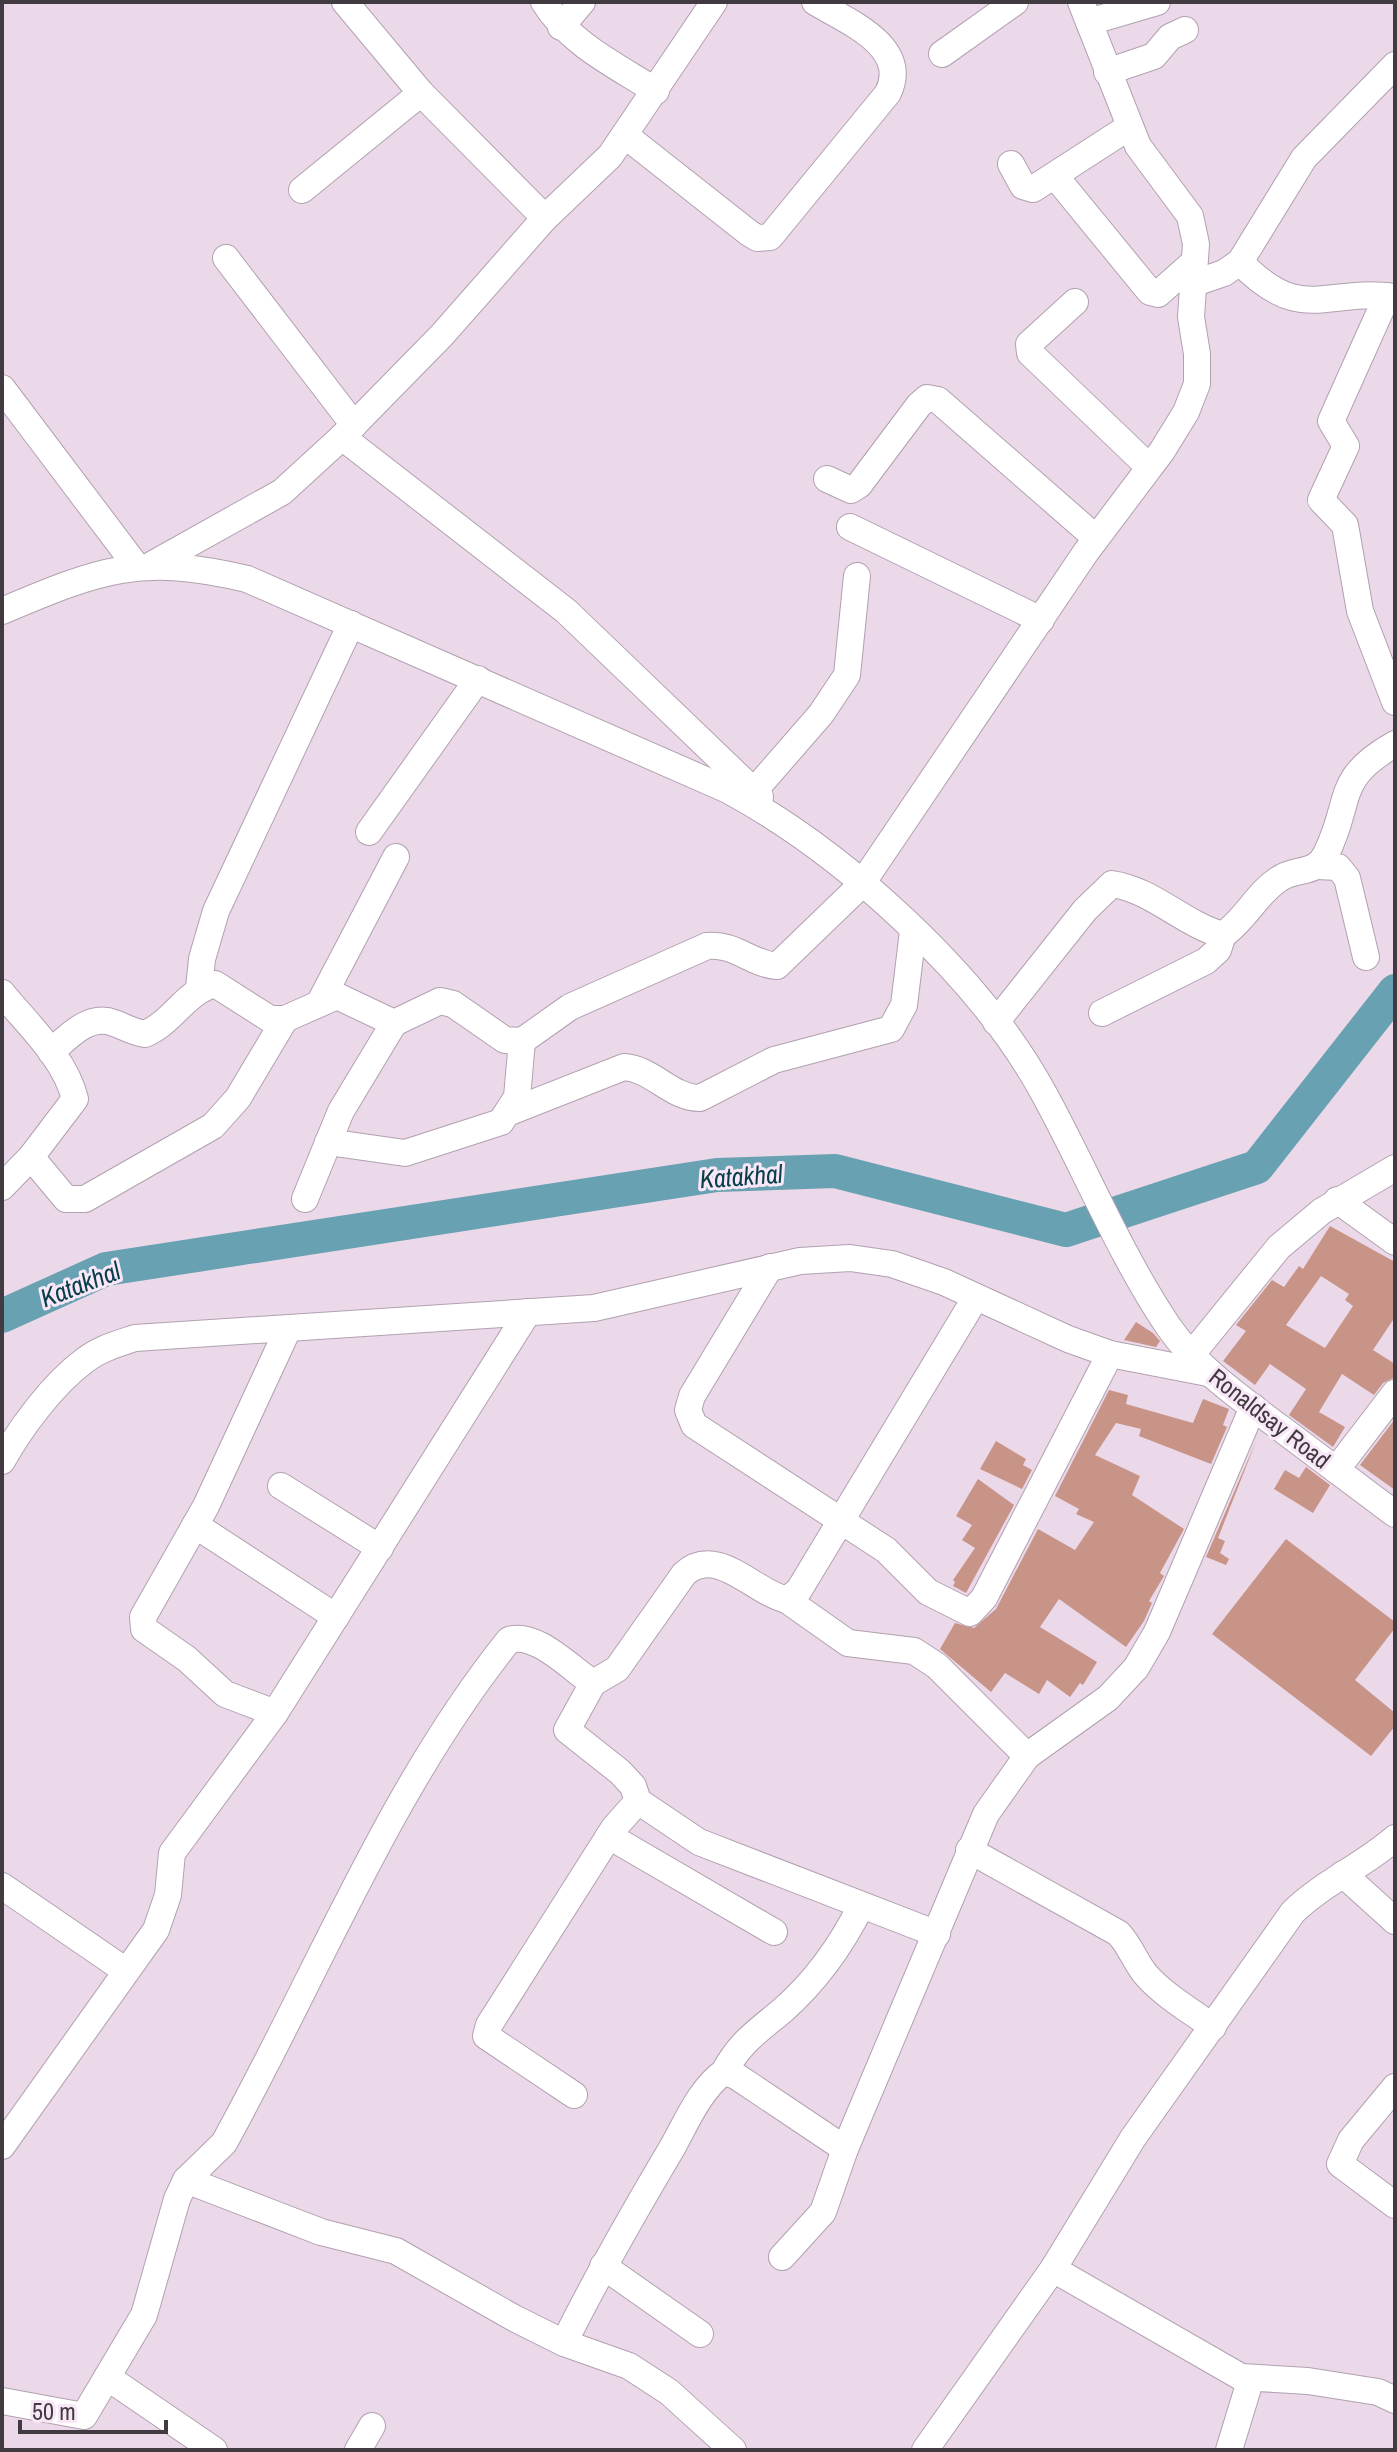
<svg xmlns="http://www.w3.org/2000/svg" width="1397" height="2452" viewBox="0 0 1397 2452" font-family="'Archivo Narrow',sans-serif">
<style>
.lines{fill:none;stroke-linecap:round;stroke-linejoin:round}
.river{stroke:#68a1b1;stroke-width:34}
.building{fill:#c79487;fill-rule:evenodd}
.minor-casing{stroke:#b1a1b0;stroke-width:28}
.minor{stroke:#fff;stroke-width:26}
.labels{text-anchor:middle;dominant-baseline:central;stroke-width:6;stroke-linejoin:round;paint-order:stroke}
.street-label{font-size:24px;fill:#413a40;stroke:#f8e7f7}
.water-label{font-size:26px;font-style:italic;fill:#083e4a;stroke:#f8e7f7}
</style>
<rect width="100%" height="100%" fill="#ebd9ea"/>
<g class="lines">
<!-- river -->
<path class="river" d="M2,1316L106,1269L717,1175L835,1171L1066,1230L1257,1167L1395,991"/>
</g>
<!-- building -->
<g class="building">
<path d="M1330,1226L1395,1262V1317L1373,1350L1395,1364V1377L1383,1383L1374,1395L1342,1374L1319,1412L1345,1427L1333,1447L1289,1415L1306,1389L1270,1364L1255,1385L1223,1361L1246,1331L1236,1325L1272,1280L1284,1287L1299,1266L1303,1269ZM1321,1276L1349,1294L1345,1300L1353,1306L1325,1348L1286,1325Z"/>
<path d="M1136,1322L1153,1333L1160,1341L1156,1347L1124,1340Z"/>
<path d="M1109,1390L1128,1395L1126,1404L1193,1423L1203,1399L1229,1409L1223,1425L1227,1427L1211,1464L1139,1436L1141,1429L1116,1423L1095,1455L1140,1476L1132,1495L1184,1529L1160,1573L1164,1576L1149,1601L1152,1603L1144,1621L1126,1647L1059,1599L1040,1627L1097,1662L1083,1685L1080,1683L1070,1697L1047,1680L1039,1694L1005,1673L991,1692L940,1649L955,1623L974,1628L996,1609L1038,1529L1075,1550L1094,1522L1076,1514L1079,1509L1055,1496Z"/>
<path d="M1395,1419V1490L1360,1465Z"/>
<path d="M1257,1439L1218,1538L1225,1541L1220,1553L1229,1559L1226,1565L1206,1557Z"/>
<path d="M996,1441L1026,1459L1023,1465L1032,1470L1022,1489L980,1469Z"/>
<path d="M1306,1467L1330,1485L1313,1513L1274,1489L1285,1470L1299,1478Z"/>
<path d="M978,1479L1014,1505L966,1593L953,1586L955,1582L953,1580L975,1548L962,1540L972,1525L956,1516Z"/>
<path d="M1286,1539L1395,1622V1628L1355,1680L1395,1713V1726L1371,1756L1212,1634Z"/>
</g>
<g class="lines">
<defs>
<g id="minor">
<path d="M345,2L421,93L545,218"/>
<path d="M544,2C570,44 615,65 656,91"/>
<path d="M1089,22L1157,2"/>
<path d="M561,27L582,2"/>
<path d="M942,54L1015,2"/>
<path d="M1107,72L1154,56L1170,37L1185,30"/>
<path d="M626,136L749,233L757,238L770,237L888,93C910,46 848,22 815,2"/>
<path d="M1011,164L1023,186L1033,189L1129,127"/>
<path d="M1055,176L1150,292L1158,294L1194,262"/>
<path d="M302,190L421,93"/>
<path d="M226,258L354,425"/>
<path d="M1240,262C1302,326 1326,287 1395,297"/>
<path d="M1192,284L1224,273L1240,262L1304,158L1395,65"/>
<path d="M1387,296L1331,421L1346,446L1321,500L1345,525L1360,611L1395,702"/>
<path d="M1075,302L1029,344L1030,353L1149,467"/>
<path d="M2,388L137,567"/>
<path d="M342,437L566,611L760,797"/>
<path d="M827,479L851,490L859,485L919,405L927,398L938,400L1096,538"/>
<path d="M850,527L1041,620"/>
<path d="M153,564L282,492L342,437L442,335L545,218L610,156L714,2"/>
<path d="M2,611C101,569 140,554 247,579L728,790C844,853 979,975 1043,1092C1085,1168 1119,1253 1168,1326C1197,1368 1239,1397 1279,1427C1318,1456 1356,1485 1395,1514"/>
<path d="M754,791L821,714L847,675L857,576"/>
<path d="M369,832L478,679"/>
<path d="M1317,866L1338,867L1347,878L1366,957"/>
<path d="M199,988L202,959L216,911L351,624"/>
<path d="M2,993C28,1025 65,1058 75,1099L31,1157L2,1187"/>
<path d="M321,1000L396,857"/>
<path d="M1102,1013L1206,961L1218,950L1223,935"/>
<path d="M996,1022L1085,910L1112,884C1153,890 1183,924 1223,935C1245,920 1257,893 1279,879C1296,867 1315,876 1326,854C1353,800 1333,779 1395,744"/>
<path d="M51,1052C68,1037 89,1013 114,1023C125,1027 133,1032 145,1034C173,1022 185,992 215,984L270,1019H285L337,996L394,1023L440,1001L453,1004L505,1040L522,1041L570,1007L707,946C735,943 751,964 777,966L861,885L1086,552L1162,451L1186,412L1197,384V354L1191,317L1196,244L1190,216L1138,146L1081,2"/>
<path d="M510,1112L624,1067C653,1069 671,1098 700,1098L774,1060L891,1029L904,1005L913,931"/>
<path d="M328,1142L405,1153L501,1122L517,1097L522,1041"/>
<path d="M31,1157L66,1199H85L213,1126L238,1098L285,1019"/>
<path d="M305,1199L341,1111L394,1023"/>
<path d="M1337,1200L1395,1242"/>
<path d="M770,1267L692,1396L688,1410L694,1425L886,1550L928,1592L970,1613L984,1598L1110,1354"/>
<path d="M1192,1354L1279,1247L1322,1211L1395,1168"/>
<path d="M2,1461C21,1427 53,1384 84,1361C99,1349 117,1344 135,1338L594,1308L800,1261L850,1258L892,1264L944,1282L1068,1339L1110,1354L1208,1373"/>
<path d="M1336,1470L1395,1393"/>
<path d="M281,1486L380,1548"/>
<path d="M195,1525L336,1617"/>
<path d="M787,1600L848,1643L914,1651L937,1666L1027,1756"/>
<path d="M593,1683L567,1730L620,1772L633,1786L638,1801L699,1842L937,1934"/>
<path d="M275,1713L225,1694L187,1659L144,1629L143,1617L206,1506L288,1329"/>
<path d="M609,1836L774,1932"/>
<path d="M969,1850L1118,1933C1131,1946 1135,1963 1147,1976C1165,1996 1191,2011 1213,2027"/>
<path d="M1343,1874L1395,1921"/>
<path d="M2,1886L126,1971"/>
<path d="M724,2072C741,2041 757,2032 783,2010C817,1980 841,1946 861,1906"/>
<path d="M1395,2087L1351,2140L1340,2164L1395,2205"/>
<path d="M574,2095L486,2036L489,2025L614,1828L638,1801"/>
<path d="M2,2146L156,1930L168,1895L172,1853L275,1713L528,1312"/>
<path d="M186,2180L321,2232L396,2251L514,2318L564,2343L629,2366L669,2392L733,2450"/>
<path d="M782,2257L823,2212L845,2149"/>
<path d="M603,2266L700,2334"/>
<path d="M1053,2269L1241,2377L1308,2381L1378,2392L1395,2400"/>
<path d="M564,2343C597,2276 634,2212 672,2148C686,2123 700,2089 724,2072L736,2076L845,2149L986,1814L1027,1756L1108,1698L1136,1668L1157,1632L1253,1407"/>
<path d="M107,2377L214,2450"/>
<path d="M2,2401L84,2416L144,2315L177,2199L186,2180L224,2143C316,1977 390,1788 509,1640C536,1631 571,1669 593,1683L617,1669L684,1574C717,1544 753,1592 787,1600L799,1590L976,1297"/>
<path d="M358,2450L372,2426"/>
<path d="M925,2450L1053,2269L1133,2138L1293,1912C1324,1882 1363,1866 1395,1838"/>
<path d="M1229,2450L1251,2378"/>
</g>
</defs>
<!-- minor casing -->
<use href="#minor" class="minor-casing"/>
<!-- minor -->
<use href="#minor" class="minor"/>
</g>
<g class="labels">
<!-- street labels -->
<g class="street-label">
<text transform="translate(1270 1418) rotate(38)">Ronaldsay Road</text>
</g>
<!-- water labels -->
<g class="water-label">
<text transform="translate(741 1176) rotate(-4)">Katakhal</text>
<text transform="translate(80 1284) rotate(-21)">Katakhal</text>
</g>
</g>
<!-- border -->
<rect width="1397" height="2452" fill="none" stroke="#413a40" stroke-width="8"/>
<!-- scale -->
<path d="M20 2420v12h146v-12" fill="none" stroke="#413a40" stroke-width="4"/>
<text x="32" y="2420" font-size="24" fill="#413a40" stroke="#f8e7f7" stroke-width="6" paint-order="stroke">50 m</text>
</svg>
